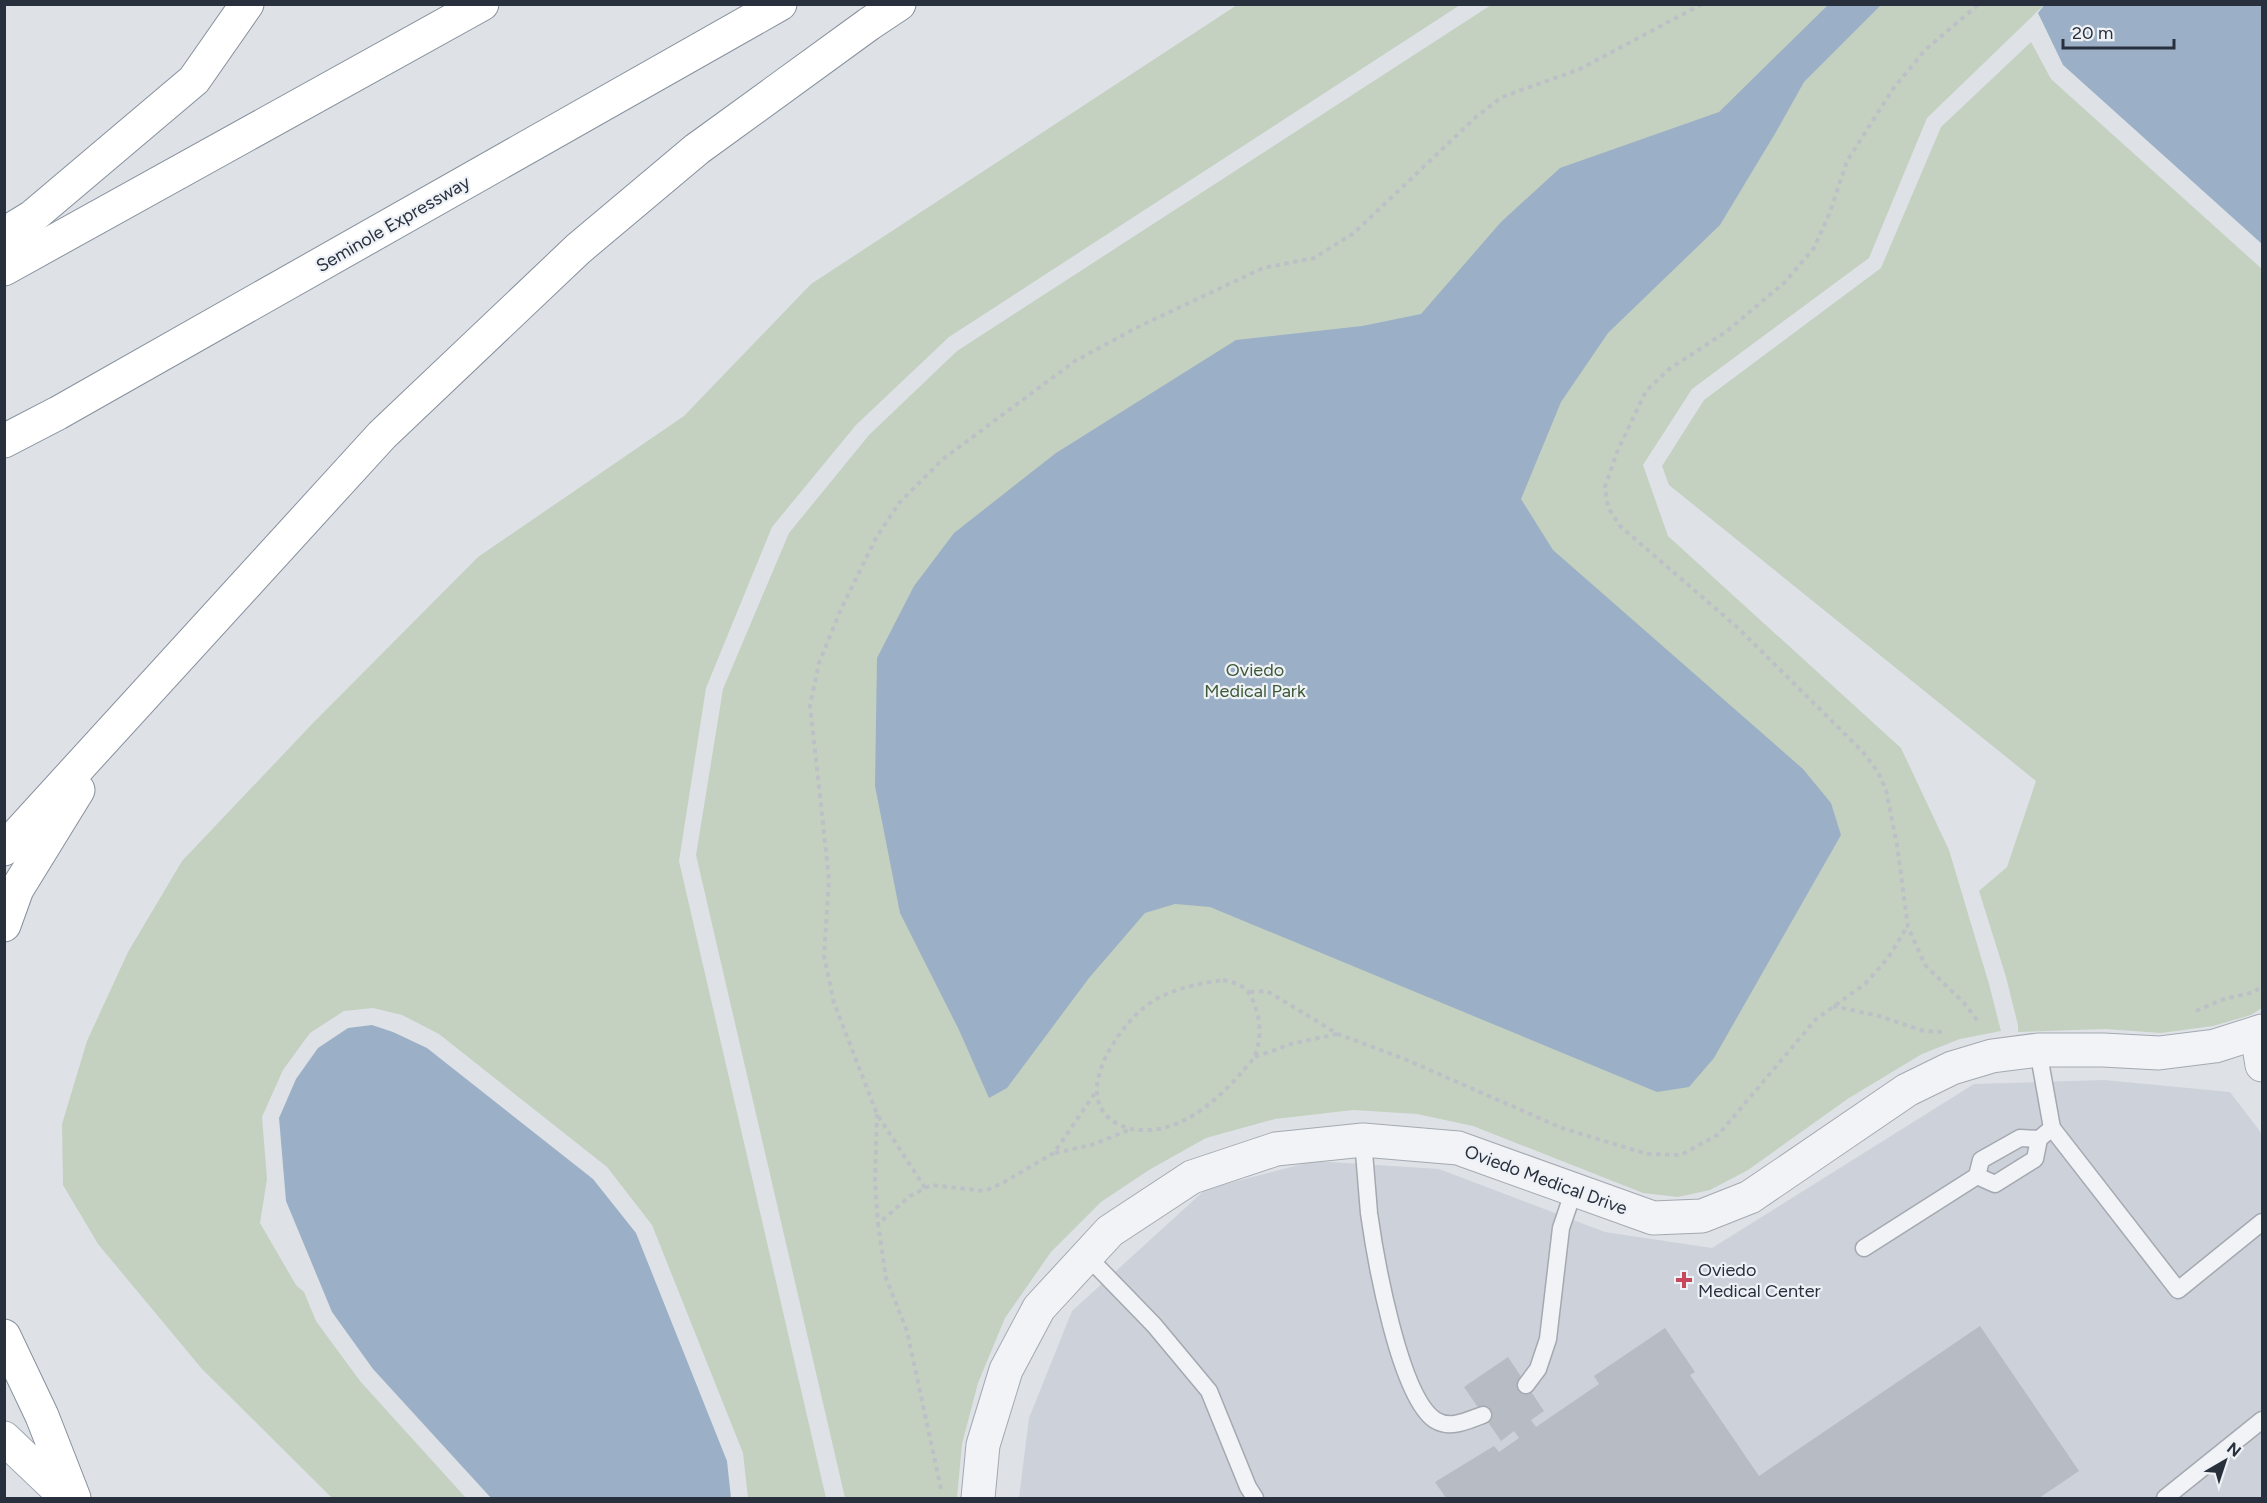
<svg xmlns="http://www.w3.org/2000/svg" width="2267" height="1503" viewBox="0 0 2267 1503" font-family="Figtree,sans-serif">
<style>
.built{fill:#cdd1d9}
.green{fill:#c4d1c0}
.water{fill:#9bb0c6}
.building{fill:#b6bbc4}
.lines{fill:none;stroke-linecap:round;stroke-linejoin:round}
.lane-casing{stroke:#a4a9b1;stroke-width:19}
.street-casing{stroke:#a4a9b1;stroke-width:35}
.primary-casing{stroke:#9ea7b2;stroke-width:35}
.highway-casing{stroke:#86909d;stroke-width:35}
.path{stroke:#bdc0c6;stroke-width:4;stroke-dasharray:4.5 4.5;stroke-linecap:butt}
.lane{stroke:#f1f3f6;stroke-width:16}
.street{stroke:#f1f3f6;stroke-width:33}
.primary{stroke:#fff;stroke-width:33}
.highway{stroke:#fff;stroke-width:33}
.poi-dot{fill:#c8475d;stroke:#eef1f5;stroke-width:2}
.labels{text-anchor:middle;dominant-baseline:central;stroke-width:4.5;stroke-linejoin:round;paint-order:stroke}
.street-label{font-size:18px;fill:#28303e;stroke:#eef1f5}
.park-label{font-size:18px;fill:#3d5936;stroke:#eef1f5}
.poi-label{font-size:18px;fill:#28303e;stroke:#eef1f5;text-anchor:start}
</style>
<rect width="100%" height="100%" fill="#dee2e7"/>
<!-- built -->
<path class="built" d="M2104,1080L2230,1092L2262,1134V1498H1019L1029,1418L1072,1311L1206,1189L1314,1161L1439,1169L1605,1232L1712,1248L1974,1084Z"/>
<!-- green -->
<g class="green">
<path d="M1237,5H1460L949,337L856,425L772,527L706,688L679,861L826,1498H748L743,1453L652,1225L607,1167L439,1034L402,1015L373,1008L344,1011L310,1033L283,1070L262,1117L267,1179L260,1223L296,1285L304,1292L316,1321L360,1381L466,1498H332L202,1369L98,1244L63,1185L62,1124L87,1041L128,952L182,861L314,722L478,557L684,416L811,284Z"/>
<path d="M1491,5H2044L1927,118L1869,258L1692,389L1643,465L1668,536L1901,748L1949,850L1989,984L2001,1031L1960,1039L1922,1054L1849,1098L1748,1170L1710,1190L1678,1197L1643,1193L1473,1126L1417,1114L1353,1110L1275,1119L1206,1138L1149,1170L1101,1202L1051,1252L1005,1318L978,1383L962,1444L957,1498H845L696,855L723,689L789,533L869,435L957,351Z"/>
<path d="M2031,42L2051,79L2262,269V1008L2251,1015L2213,1026L2161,1033L2105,1029L2018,1032V1025L2006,977L1979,891L2007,867L2036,781L1669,485L1662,466L1704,400L1881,268L1941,127Z"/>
</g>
<!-- water -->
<g class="water">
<path d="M1829,4L1881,5L1804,82L1776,132L1720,225L1608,333L1561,402L1521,499L1553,550L1803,769L1831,803L1841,835L1714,1058L1689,1087L1657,1092L1210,907L1175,904L1145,913L1089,978L1007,1088L989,1098L959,1030L900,913L875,786L877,658L914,586L954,533L1056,453L1236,340L1362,326L1421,314L1501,222L1560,168L1719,112Z"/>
<path d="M2045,4L2262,5V244L2063,65L2038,13Z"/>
<path d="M372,1025L393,1032L427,1048L593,1179L636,1233L727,1461L731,1498H491L373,1369L332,1312L286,1201L279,1118L296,1079L318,1048L348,1028Z"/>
</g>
<!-- building -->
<path class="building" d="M1980,1326L2079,1471L2039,1498H1446L1435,1482L1494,1446L1499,1452L1519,1438L1514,1431L1501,1441L1464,1387L1508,1357L1544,1411L1531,1420L1536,1427L1599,1384L1594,1376L1665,1328L1695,1372L1690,1375L1759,1476Z"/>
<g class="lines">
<defs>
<g id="lane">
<path d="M2052,1128L2178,1290L2262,1222"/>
<path d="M1363,1140C1365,1164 1367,1189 1369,1213C1375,1256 1399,1396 1435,1420C1451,1430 1468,1420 1483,1415"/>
<path d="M1977,1176L1995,1184L2035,1159L2039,1139L2052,1128L2038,1050"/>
<path d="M1864,1248L1977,1176L1981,1160L2020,1138L2039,1139"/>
<path d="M1087,1256L1154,1325L1209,1391L1248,1487L1255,1498"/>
<path d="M1526,1385L1538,1369L1548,1339L1561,1228L1574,1190"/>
<path d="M2165,1498L2262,1420"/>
</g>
<g id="street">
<path d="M2257,1034L2262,1065"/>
<path d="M978,1498L983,1445L1006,1370L1039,1308L1110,1231L1192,1177L1276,1149L1363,1140L1458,1148L1653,1218L1702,1216L1750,1197L1907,1090L1952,1068L1992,1056L2038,1050H2103L2159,1053L2215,1046L2262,1031"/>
</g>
<path id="primary" d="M4,1438L67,1498"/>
<g id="highway">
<path d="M4,234L32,217L194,80L247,4"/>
<path d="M4,269L482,4"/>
<path d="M4,441L58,413L780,4"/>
<path d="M4,849L382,435L578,249L697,149L869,24L899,4"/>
<path d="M4,925L17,889L78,790"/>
<path d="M4,1336L42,1416L74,1498"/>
</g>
</defs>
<!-- lane casing -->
<use href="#lane" class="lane-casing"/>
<!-- street casing -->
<use href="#street" class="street-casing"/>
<!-- primary casing -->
<use href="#primary" class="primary-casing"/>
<!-- highway casing -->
<use href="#highway" class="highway-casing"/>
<!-- path -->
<g class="path">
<path d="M1223,980C1242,984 1249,988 1255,1006C1261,1022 1261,1040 1255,1055C1252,1062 1245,1068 1241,1073C1217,1101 1181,1132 1142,1130C1131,1130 1126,1128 1116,1123C1070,1097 1118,1027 1146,1006C1168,989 1197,984 1223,980Z"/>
<path d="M1250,992L1267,991L1338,1034L1407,1060L1562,1128L1647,1154L1681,1155L1719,1134L1816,1019L1865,984L1888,958L1907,927"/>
<path d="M1833,1006L1879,1016L1924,1031L1942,1032"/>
<path d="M2196,1011L2224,999L2254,992L2262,986"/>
<path d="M1977,1020L1964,1003L1925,965L1908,927L1897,845L1886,790L1878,772L1862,751L1738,628L1620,526L1608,507L1605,487L1617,452L1646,391L1668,370L1727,331L1785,282L1814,248L1830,212L1847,161L1893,89L1925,50L1979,4"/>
<path d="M1255,1057L1291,1044L1337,1034"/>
<path d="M877,1114L875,1181L878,1224"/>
<path d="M1055,1153L1091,1145L1129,1130"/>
<path d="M925,1188L877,1114L834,1003L824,956L829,879L810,705L819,663L841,609L876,538L899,503L943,459L1075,361L1138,327L1263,268L1314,258L1354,233L1476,117L1502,97L1580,69L1702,4"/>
<path d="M941,1489L907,1331L886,1278L878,1224L910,1196L931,1185L985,1191L1004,1182L1054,1153L1097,1090"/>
</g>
<!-- lane -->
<use href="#lane" class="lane"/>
<!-- street -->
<use href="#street" class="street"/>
<!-- primary -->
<use href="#primary" class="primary"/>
<!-- highway -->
<use href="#highway" class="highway"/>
</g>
<!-- markers -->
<path class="poi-dot" d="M1681 1271h6v6h6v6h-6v6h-6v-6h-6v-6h6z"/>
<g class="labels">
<!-- street labels -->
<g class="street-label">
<text transform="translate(393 224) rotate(-30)">Seminole Expressway</text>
<text transform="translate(1546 1180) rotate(20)">Oviedo Medical Drive</text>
</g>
<!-- park labels -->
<g class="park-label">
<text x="1255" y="670">Oviedo<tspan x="1255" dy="21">Medical Park</tspan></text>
</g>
<!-- poi labels -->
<g class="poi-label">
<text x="1698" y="1270">Oviedo<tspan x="1698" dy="21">Medical Center</tspan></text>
</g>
</g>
<!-- border -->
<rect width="2267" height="1503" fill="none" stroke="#28303e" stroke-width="12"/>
<!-- north arrow -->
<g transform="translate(2225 1461) rotate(39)" stroke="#eef1f5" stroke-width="4.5" paint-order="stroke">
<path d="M0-4.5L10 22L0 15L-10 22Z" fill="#28303e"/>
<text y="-9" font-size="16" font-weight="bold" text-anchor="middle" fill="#28303e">N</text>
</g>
<!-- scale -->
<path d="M2063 39v9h111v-9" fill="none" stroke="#28303e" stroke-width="3"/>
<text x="2072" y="39" font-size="18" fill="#28303e" stroke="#eef1f5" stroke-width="4.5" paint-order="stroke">20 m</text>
</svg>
